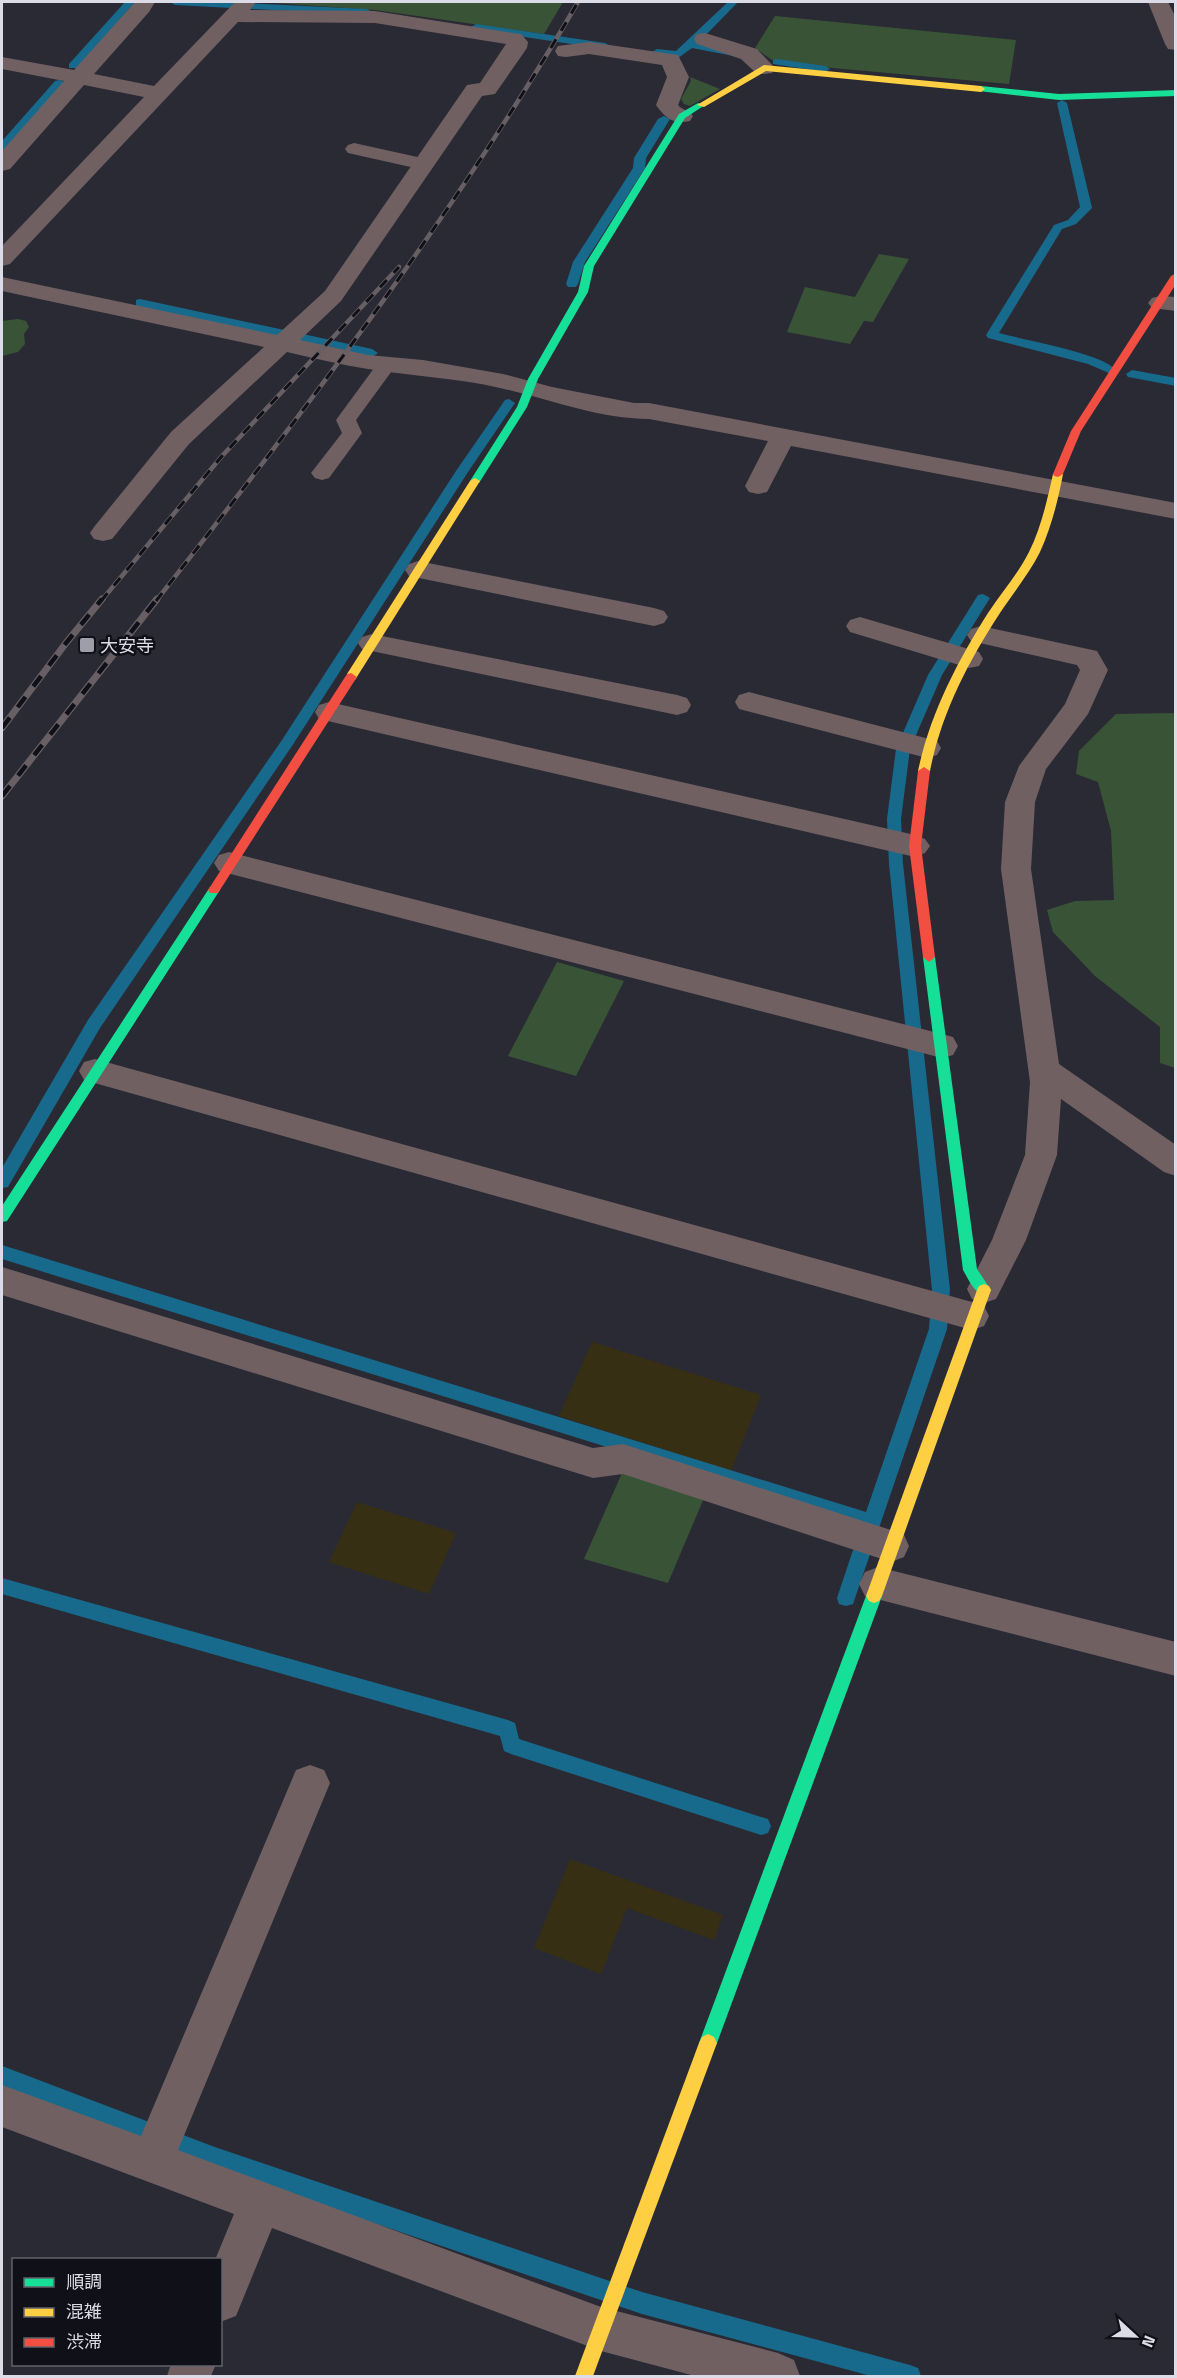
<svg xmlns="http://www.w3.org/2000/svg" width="1177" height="2378" viewBox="0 0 1177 2378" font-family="'Titillium Web','Noto Sans JP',sans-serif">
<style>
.green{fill:#395337}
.sand{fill:#362f14}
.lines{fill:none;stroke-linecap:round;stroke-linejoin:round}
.stream{fill:#186a8c;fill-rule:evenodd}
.lane{fill:#706062;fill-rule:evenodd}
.street{fill:#706062;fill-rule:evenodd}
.fast{fill:#16e098;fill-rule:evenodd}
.slow{fill:#ffcf43;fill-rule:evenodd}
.jam{fill:#f24e42;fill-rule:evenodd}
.rail-far1-casing{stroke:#675f63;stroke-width:4.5}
.rail-casing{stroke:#675f63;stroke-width:7}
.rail-far1{stroke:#101118;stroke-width:3;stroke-dasharray:10;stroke-linecap:butt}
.rail{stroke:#101118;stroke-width:4.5;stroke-dasharray:13;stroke-linecap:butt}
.poi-dot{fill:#9d9ea9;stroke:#101118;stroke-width:2}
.labels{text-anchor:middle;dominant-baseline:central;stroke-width:5;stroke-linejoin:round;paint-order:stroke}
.poi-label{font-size:18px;fill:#dbdce8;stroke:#101118;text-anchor:start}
</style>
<rect width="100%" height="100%" fill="#2a2a34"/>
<!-- green -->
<g class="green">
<path d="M261,2H563L544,34L375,10Z"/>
<path d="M775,16L1016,40L1009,84L822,67L772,60L755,48Z"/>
<path d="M690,77L720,89L690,106L684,104L681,99L691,81Z"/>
<path d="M879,254L909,259L873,322L864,321L850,344L787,332L805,287L855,297Z"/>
<path d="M18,319L26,321L29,327L24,334L25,344L18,352L2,356V321Z"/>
<path d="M1175,713H1176L1175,1068L1160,1063V1027L1095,976L1053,932L1047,910L1075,901L1114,900L1111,831L1098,782L1076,774L1079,751L1116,714Z"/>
<path d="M557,962L624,981L576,1076L508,1056Z"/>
<path d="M622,1473L704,1498L668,1583L584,1559Z"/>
</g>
<!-- sand -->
<g class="sand">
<path d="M592,1342L761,1395L731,1471L559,1416Z"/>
<path d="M357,1502L456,1533L429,1594L329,1562Z"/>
<path d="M570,1859L723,1915L714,1940L627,1908L601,1974L534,1948Z"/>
</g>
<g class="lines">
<!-- stream -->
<g class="stream">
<path d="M125,2H135L77,68H69V64Z"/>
<path d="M170,2H226L367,9L372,12L367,15L175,5Z"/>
<path d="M728,2H738L698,43L744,54V58L692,48L678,58L657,55L652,52L657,49L676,51Z"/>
<path d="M476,24L605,43L610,46L605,49L472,29L471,27Z"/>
<path d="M777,59L825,66L830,69L825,72L773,64V60Z"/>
<path d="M59,80L63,81V85L6,149L2,150V141L55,81Z"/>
<path d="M1062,100L1067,103L1092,208L1076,224L1062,229L999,333C1024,340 1100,353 1115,369L1109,373L1088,364L988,338L986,335L1054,225L1068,220L1080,207L1057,103Z"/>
<path d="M664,116L670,119L646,158L645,168L585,262L578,284L576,287H568L566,284L573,262L633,168L634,158L658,119Z"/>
<path d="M140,299L372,349L378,353L372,357L136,306V300Z"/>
<path d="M1132,370L1176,378V386L1128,377L1126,374Z"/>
<path d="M509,399L515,403L468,472L292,746L100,1028L8,1187L2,1188V1168L88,1020L282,740L456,471L505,400Z"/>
<path d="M983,594L990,598L942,675L910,749L901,819L903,864L950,1290L947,1329L853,1604L846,1606L839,1604L837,1598L861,1526L2,1259V1245L866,1512L929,1329L932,1290L889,864L887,819L896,749L928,675L978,595Z"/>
<path d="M2,1578L508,1720L515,1723L519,1739L761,1817L768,1819L771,1826L768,1833L761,1835L511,1754L504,1751L500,1736L2,1594Z"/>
<path d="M2,2066L212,2146L642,2292L910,2365L918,2368L921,2376H871L642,2314L212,2168L2,2088Z"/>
</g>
<!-- lane -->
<g class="lane">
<path d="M354,143L431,160L433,164L431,168L424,170L348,153L345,149L348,145Z"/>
<path d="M387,358L394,360L397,364L356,420L362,433L329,478L322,480L315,478L311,473L342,433L336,420L380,360Z"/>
</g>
<!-- street -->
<g class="street">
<path d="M135,2H155L149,12L94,74L154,86L235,2H256L250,10L375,11L513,33L521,34L528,42L527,48L495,94L482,96L341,301L300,340L368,355L423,360L503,374L552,387L634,403H649L1176,503V519L791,446L767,492L758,494L749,492L745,486L768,441L649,419C599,419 549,399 500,388C457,378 412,376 368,369C341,365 314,358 287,352L189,444L112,539L103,541L94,539L90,533L94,527L171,432L264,347L2,291V277L277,335L325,291L467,85L480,83L506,44L375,23L238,22L10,264L2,266V246L144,97L84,85L10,169L2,171V151L64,81L2,69V57L74,70Z"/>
<path d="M1148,2H1168L1176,18V50L1168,49L1165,44Z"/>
<path d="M705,33L757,49L775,68L772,73L764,74L756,73L741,59L697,44L694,39L697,34Z"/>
<path d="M589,42L678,55L689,77L678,105C682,110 689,110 693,116L690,121C674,125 665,118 656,105L667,77L662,65L589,54L566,57L558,56L555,51L558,46Z"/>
<path d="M1160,296L1176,297V311L1152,308L1148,303L1152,298Z"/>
<path d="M418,561L654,608L664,611L668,617L664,623L654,626L409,576L405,570L409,564Z"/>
<path d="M860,617L979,652L983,659L979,666L969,668L850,632L846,626L850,620Z"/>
<path d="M981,626L1097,651L1108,670L1088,714L1046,769L1035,802L1031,869L1059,1064L1176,1145V1176L1164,1172L1061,1099L1057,1155L1026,1240L996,1299L984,1303L972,1299L967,1289L992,1240L1025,1155L1030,1082L1001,869L1005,802L1019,766L1065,704L1080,670L1077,665L971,641L967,635L971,629Z"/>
<path d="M372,634L677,695L687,698L691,705L687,712L677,715L362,649L358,643L362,637Z"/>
<path d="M749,692L937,741L941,748L937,755L927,758L739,709L735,702L739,695Z"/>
<path d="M329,702L915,835L925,839L930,846L925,853L915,857L319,719L315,712L319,705Z"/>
<path d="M229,852L942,1034L953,1037L958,1046L953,1055L942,1058L219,871L214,863L219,855Z"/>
<path d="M95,1059L972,1302L984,1306L989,1316L984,1326L972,1330L84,1080L79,1071L84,1062Z"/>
<path d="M2,1267L593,1448L623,1444L891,1530L904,1535L909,1546L904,1557L891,1562L623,1474L593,1478L2,1295Z"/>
<path d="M878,1567L1176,1642V1676L865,1596L859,1584L865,1572Z"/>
<path d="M310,1765L324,1770L330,1783L178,2150L601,2307L778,2353L794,2360L800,2376H695L601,2351L272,2228L236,2316L220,2322V2260H215L234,2214L2,2127V2085L141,2136L296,1770Z"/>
<path d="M171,2364H216L211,2376H167Z"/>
</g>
<!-- fast -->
<g class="fast">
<path d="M981,86L1059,94L1176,90V96L1059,100L978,91V87Z"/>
<path d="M698,103L705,105L685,118L594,266L588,292L538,379L527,407L479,483H471L470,481L517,407L528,379L578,292L584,266L679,114Z"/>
<path d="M214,886L218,887L220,890L218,893L7,1221L2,1222V1206L210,887Z"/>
<path d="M929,952L935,957L977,1269L991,1290L989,1294C976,1298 969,1280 963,1270L923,957Z"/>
<path d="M874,1589L879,1591L882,1596L717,2043L714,2049L708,2052L702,2049L699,2043L866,1596L869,1591Z"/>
</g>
<!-- slow -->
<g class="slow">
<path d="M764,65L981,86L985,89L981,92L766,71L704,107L697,105Z"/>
<path d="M1058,471L1063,474C1058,501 1051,528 1040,552C1029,574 1013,593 1000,613C968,662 941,714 930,771L924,775L920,774L918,771C930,714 957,662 988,613C1001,593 1018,574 1029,552C1041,528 1047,501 1053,474Z"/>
<path d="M475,478L480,481L355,680H347V674L470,481Z"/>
<path d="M984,1284L989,1286L991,1290L882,1596L879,1601L874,1603L869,1601L866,1596L977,1290L979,1286Z"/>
<path d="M708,2034L714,2037L717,2043L593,2376H575L699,2043L702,2037Z"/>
</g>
<!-- jam -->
<g class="jam">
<path d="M1176,273V284L1081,431L1063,474L1058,477L1054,476L1053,474L1071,431L1171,276Z"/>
<path d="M351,673L357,677L218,893H210L208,890L210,887L347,674Z"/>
<path d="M924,767L930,771L921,846L935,957L929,962L923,957L909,846L918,771Z"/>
</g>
<defs>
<g id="rail-far1">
<path d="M101,601L222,456L399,267"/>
<path d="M156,601C307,408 455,214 578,2"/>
</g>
<g id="rail">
<path d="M2,728L66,643L102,599"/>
<path d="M2,796L157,599"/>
</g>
</defs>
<!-- rail-far1 casing -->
<use href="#rail-far1" class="rail-far1-casing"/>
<!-- rail casing -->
<use href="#rail" class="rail-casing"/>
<!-- rail-far1 -->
<use href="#rail-far1" class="rail-far1"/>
<!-- rail -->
<use href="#rail" class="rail"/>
</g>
<!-- markers -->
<rect class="poi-dot" x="79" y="637" width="16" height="16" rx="3"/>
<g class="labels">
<!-- poi labels -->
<g class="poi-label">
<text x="100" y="645">大安寺</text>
</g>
</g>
<!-- border -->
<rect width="1177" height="2378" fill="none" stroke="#dbdce8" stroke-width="6"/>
<!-- legend -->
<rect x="12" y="2258" width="210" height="108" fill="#101118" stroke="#61626b" stroke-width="1.5"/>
<rect x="24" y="2278" width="30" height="9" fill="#16e098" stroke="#61626b" stroke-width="1.5"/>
<text x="66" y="2288" font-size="18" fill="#dbdce8">順調</text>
<rect x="24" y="2308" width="30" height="9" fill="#ffcf43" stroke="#61626b" stroke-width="1.5"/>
<text x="66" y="2318" font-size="18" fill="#dbdce8">混雑</text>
<rect x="24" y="2338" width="30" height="9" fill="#f24e42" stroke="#61626b" stroke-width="1.5"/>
<text x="66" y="2348" font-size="18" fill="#dbdce8">渋滞</text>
<!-- north arrow -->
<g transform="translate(1135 2336) rotate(112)" stroke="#101118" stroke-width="4.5" paint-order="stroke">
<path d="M0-4.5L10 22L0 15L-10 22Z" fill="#dbdce8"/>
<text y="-9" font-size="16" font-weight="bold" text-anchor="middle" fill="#dbdce8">N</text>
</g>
</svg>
